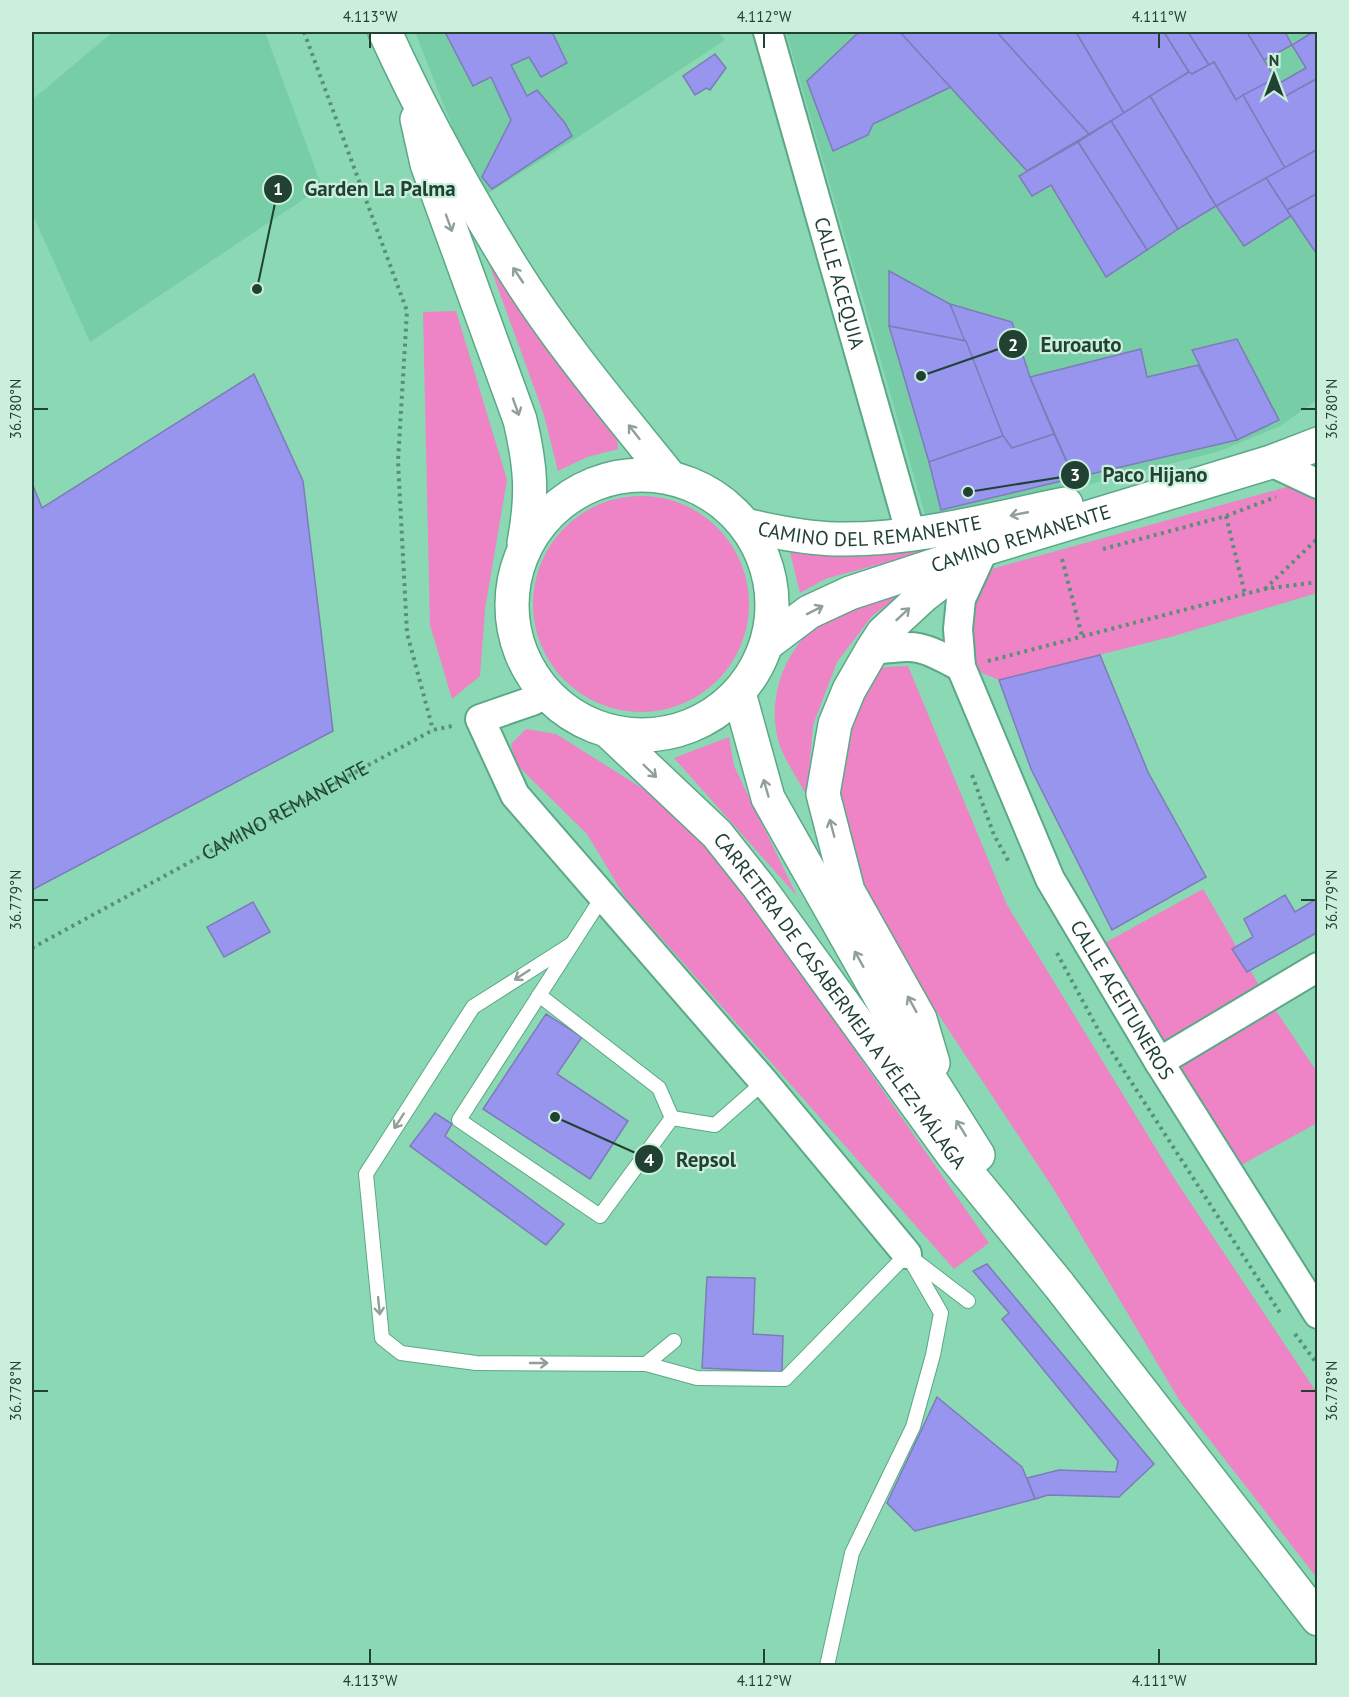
<svg xmlns="http://www.w3.org/2000/svg" width="1349" height="1697" viewBox="0 0 1349 1697" font-family="'PT Sans',sans-serif">
<style>
.built{fill:#76cda6}
.green{fill:#ee83c5}
.building{fill:#9795ee;stroke:#7d7cb9;stroke-width:1.5}
.lines{fill:none;stroke-linecap:round;stroke-linejoin:round}
.service-casing{stroke:#5ba886;stroke-width:16}
.minor-casing{stroke:#5ba886;stroke-width:32}
.tertiary-casing{stroke:#5ba886;stroke-width:36}
.primary-casing{stroke:#5ba886;stroke-width:36}
.path{stroke:#589077;stroke-width:4;stroke-dasharray:3 4.5;stroke-linecap:butt}
.service{stroke:#fff;stroke-width:14}
.minor{stroke:#fff;stroke-width:28}
.tertiary{stroke:#fff;stroke-width:33}
.primary{stroke:#fff;stroke-width:33}
.oneway{stroke:#90a099}
.ticks{fill:none;stroke:#214133;stroke-width:2}
.labels{text-anchor:middle;dominant-baseline:central;stroke-width:4.5;stroke-linejoin:round;paint-order:stroke}
.street-label{font-size:20px;fill:#214133;stroke:#caf0dd}
.leader{fill:none;stroke:#214133;stroke-width:2}
.callout-dot{fill:#214133;stroke:#caf0dd;stroke-width:2}
.mark-label{font-size:18px;text-anchor:middle;font-weight:bold;fill:#fff}
.callout-label{font-size:21px;text-anchor:middle;font-weight:bold;fill:#214133;stroke:#caf0dd;stroke-width:4.5;stroke-linejoin:round;paint-order:stroke}
.neatline{fill:none;stroke:#214133;stroke-width:2}
.ticks-label{font-size:15px;text-anchor:middle;fill:#214133}
</style>
<rect width="100%" height="100%" fill="#8bd8b5"/>
<!-- built -->
<g class="built">
<path d="M113,32H265L322,187L90,342L32,213V100Z"/>
<path d="M415,32H718L725,40L575,139L484,196L467,164Z"/>
<path d="M786,32H1317V400L1280,426L1220,451L928,525Z"/>
</g>
<!-- green -->
<g class="green">
<path d="M487,258L617,440L618,449L587,457L558,471L544,415Z"/>
<path d="M456,311L507,480L485,609L480,676L452,699L430,625L423,312Z"/>
<path d="M1294,485L1317,494V593L1174,636L999,680L977,671L966,628L967,606L988,570Z"/>
<circle cx="641" cy="604" r="108"/>
<path d="M961,542L825,579L800,593L790,552L862,557Z"/>
<path d="M902,593L872,616L837,662L813,725L807,796C798,779 785,761 779,743C766,700 784,649 820,623C844,605 874,600 902,593Z"/>
<path d="M908,666L1007,905L1174,1178L1317,1393V1578L1181,1403L1053,1188L915,979L856,881L834,808L841,743L873,668Z"/>
<path d="M526,729L556,734L672,807L755,907L989,1243L954,1269L625,897L587,834L516,764L511,744Z"/>
<path d="M729,737L734,766L797,896L674,758Z"/>
<path d="M1203,889L1260,987L1317,1072V1123L1236,1168L1101,945Z"/>
</g>
<!-- building -->
<g class="building">
<path d="M445,32H552L567,63L541,77L529,57L511,65L527,96L537,90L565,123L572,136L492,189L482,177L511,120L491,77L473,86Z"/>
<path d="M859,32H900L951,87L873,124L868,135L833,151L807,81Z"/>
<path d="M900,32H997L1089,134L1027,171Z"/>
<path d="M997,32H1076L1124,113L1089,134Z"/>
<path d="M1076,32H1164L1189,72L1124,113Z"/>
<path d="M1164,32H1188L1209,65L1192,74L1189,72Z"/>
<path d="M1188,32H1247L1275,78L1236,100L1214,62L1209,65Z"/>
<path d="M1247,32H1285L1292,45L1264,60Z"/>
<path d="M1313,32H1318V78L1284,97L1276,85L1306,68L1292,45Z"/>
<path d="M715,54L726,68L710,90L706,88L695,95L683,76Z"/>
<path d="M1214,62L1236,100L1243,95L1285,168L1216,206L1150,96L1189,72L1192,74Z"/>
<path d="M1318,78V149L1285,168L1243,95L1272,80L1284,97Z"/>
<path d="M1150,96L1216,206L1178,229L1111,121Z"/>
<path d="M1111,121L1178,229L1147,250L1078,142Z"/>
<path d="M1078,142L1147,250L1106,277L1051,185L1032,196L1019,176Z"/>
<path d="M1318,149V193L1287,210L1266,178Z"/>
<path d="M1266,178L1291,216L1244,246L1216,206Z"/>
<path d="M1318,193V256L1287,210Z"/>
<path d="M889,271L950,304L966,341L889,326Z"/>
<path d="M950,304L1012,322L1030,377L1054,434L1012,448L1003,436Z"/>
<path d="M889,326L966,341L1003,436L929,462Z"/>
<path d="M1237,339L1279,420L1237,440L1192,350Z"/>
<path d="M1141,349L1147,377L1198,365L1237,440L1074,478L1030,377Z"/>
<path d="M254,374L303,481L333,731L32,890V483L42,508Z"/>
<path d="M1054,434L1074,478L941,510L929,462L1003,436L1012,448Z"/>
<path d="M1100,655L1148,772L1206,877L1112,930L1031,769L999,680Z"/>
<path d="M1285,895L1295,912L1318,898V932L1247,972L1232,949L1253,937L1244,919Z"/>
<path d="M253,902L270,932L224,957L207,927Z"/>
<path d="M546,1014L582,1037L557,1074L628,1121L590,1179L483,1109Z"/>
<path d="M435,1113L452,1124L445,1136L564,1224L546,1245L410,1146Z"/>
<path d="M987,1264L1154,1464L1119,1497L1048,1495L1035,1499L1027,1478L1059,1470L1116,1472L1118,1461L1002,1319L1009,1313L973,1271Z"/>
<path d="M707,1277L755,1278L753,1334L783,1336L782,1372L702,1368Z"/>
<path d="M937,1397L1022,1467L1035,1499L915,1531L887,1503Z"/>
</g>
<g class="lines">
<defs>
<g id="service">
<path d="M603,896L459,1120L600,1216L672,1118L715,1125L764,1082"/>
<path d="M572,944L473,1007L366,1174L382,1338L401,1353L476,1363L646,1364L697,1378L785,1379L907,1254"/>
<path d="M539,995L659,1088L672,1118"/>
<path d="M913,1259L968,1301"/>
<path d="M646,1364L674,1341"/>
<path d="M827,1666L852,1553L913,1427L933,1355L941,1313L907,1254"/>
</g>
<g id="minor">
<path id="s2" d="M768,32L911,535"/>
<path d="M1271,462L1318,484"/>
<path id="s3" d="M984,549L961,599L958,629L961,667L1050,879L1159,1062L1318,1314"/>
<path d="M872,650C919,645 919,644 961,667"/>
<path d="M546,693L532,701L480,719L515,795L764,1082L907,1254"/>
<path d="M1159,1062L1318,967"/>
</g>
<g id="tertiary">
<path id="s4" d="M745,525C775,532 805,538 836,539C913,541 991,519 1066,504"/>
<path id="s5" d="M768,643L809,612L850,593L984,549L1271,462L1318,444"/>
</g>
<g id="primary">
<path d="M385,32C422,113 466,193 513,269C559,343 616,410 670,477"/>
<path d="M417,119L427,164L520,420C531,467 533,495 524,543"/>
<circle cx="642" cy="605" r="130"/>
<path d="M739,693L768,798L898,1028L978,1155"/>
<path id="s6" d="M608,731L717,834L759,887L953,1155L1059,1285L1318,1619"/>
<path d="M933,1063L920,1019L848,891L823,794L835,724L849,690L872,650L883,633L923,596L984,549"/>
</g>
</defs>
<!-- service casing -->
<use href="#service" class="service-casing"/>
<!-- minor casing -->
<use href="#minor" class="minor-casing"/>
<!-- tertiary casing -->
<use href="#tertiary" class="tertiary-casing"/>
<!-- primary casing -->
<use href="#primary" class="primary-casing"/>
<!-- path -->
<g class="path">
<path d="M304,32L407,311L398,461L407,633L433,730"/>
<path d="M1226,516L1245,594"/>
<path d="M1103,549L1226,516L1276,497"/>
<path d="M1062,559L1082,636"/>
<path d="M1265,589L1318,538"/>
<path d="M988,661L1264,589L1318,582"/>
<path d="M972,775L994,835L1010,864"/>
<path id="s1" d="M32,948L433,730L452,726"/>
<path d="M1057,953L1101,1035L1282,1316"/>
<path d="M1295,1334L1318,1365"/>
</g>
<!-- service -->
<use href="#service" class="service"/>
<!-- minor -->
<use href="#minor" class="minor"/>
<!-- tertiary -->
<use href="#tertiary" class="tertiary"/>
<!-- primary -->
<use href="#primary" class="primary"/>
</g>
<!-- one-way arrows -->
<defs><path id="oneway-shaft" d="M-6 0H5M1.5-3L5.5 0L1.5 3" fill="none" stroke-width="1.6" stroke-linecap="round" stroke-linejoin="round" transform="scale(1.5)"/></defs>
<g class="oneway">
<use href="#oneway-shaft" transform="translate(449 223) rotate(70)"/>
<use href="#oneway-shaft" transform="translate(518 275) rotate(-124)"/>
<use href="#oneway-shaft" transform="translate(516 407) rotate(70)"/>
<use href="#oneway-shaft" transform="translate(634 432) rotate(-128)"/>
<use href="#oneway-shaft" transform="translate(1019 514) rotate(169)"/>
<use href="#oneway-shaft" transform="translate(815 610) rotate(-27)"/>
<use href="#oneway-shaft" transform="translate(903 614) rotate(-43)"/>
<use href="#oneway-shaft" transform="translate(650 771) rotate(44)"/>
<use href="#oneway-shaft" transform="translate(766 788) rotate(-106)"/>
<use href="#oneway-shaft" transform="translate(832 828) rotate(-105)"/>
<use href="#oneway-shaft" transform="translate(859 959) rotate(-119)"/>
<use href="#oneway-shaft" transform="translate(522 975) rotate(147)"/>
<use href="#oneway-shaft" transform="translate(912 1004) rotate(-119)"/>
<use href="#oneway-shaft" transform="translate(399 1121) rotate(123)"/>
<use href="#oneway-shaft" transform="translate(961 1128) rotate(-122)"/>
<use href="#oneway-shaft" transform="translate(379 1306) rotate(84)"/>
<use href="#oneway-shaft" transform="translate(539 1363)"/>
</g>
<!-- ticks -->
<path class="ticks" d="M370,33V48M764,33V48M1159,33V48M33,409H48M1301,409H1316M33,900H48M1301,900H1316M33,1391H48M1301,1391H1316M370,1649V1664M764,1649V1664M1159,1649V1664"/>
<g class="labels">
<!-- street labels -->
<g class="street-label">
<text stroke="none"><textPath href="#s2" startOffset="261">CALLE ACEQUIA</textPath></text>
<text stroke="none"><textPath href="#s4" startOffset="126">CAMINO DEL REMANENTE</textPath></text>
<text stroke="none"><textPath href="#s5" startOffset="276">CAMINO REMANENTE</textPath></text>
<text stroke="none"><textPath href="#s1" startOffset="288">CAMINO REMANENTE</textPath></text>
<text stroke="none"><textPath href="#s3" startOffset="494">CALLE ACEITUNEROS</textPath></text>
<text stroke="none"><textPath href="#s6" startOffset="357">CARRETERA DE CASABERMEJA A VÉLEZ-MÁLAGA</textPath></text>
</g>
</g>
<!-- callouts -->
<path class="leader" d="M257 289L278 189M921 376L1013 344M968 492L1075 475M555 1117L649 1159"/>
<g class="callout-dot">
<circle cx="257" cy="289" r="6"/>
<circle cx="921" cy="376" r="6"/>
<circle cx="968" cy="492" r="6"/>
<circle cx="555" cy="1117" r="6"/>
<circle cx="278" cy="189" r="15"/>
<circle cx="1013" cy="344" r="15"/>
<circle cx="1075" cy="475" r="15"/>
<circle cx="649" cy="1159" r="15"/>
</g>
<g class="mark-label">
<text x="278" y="195">1</text>
<text x="1013" y="351">2</text>
<text x="1075" y="481">3</text>
<text x="649" y="1166">4</text>
</g>
<g class="callout-label">
<text x="380" y="196">Garden La Palma</text>
<text x="1081" y="352">Euroauto</text>
<text x="1155" y="482">Paco Hijano</text>
<text x="706" y="1167">Repsol</text>
</g>
<!-- border -->
<rect width="1349" height="1697" fill="none" stroke="#caf0dd" stroke-width="66"/>
<!-- north arrow -->
<g transform="translate(1274 75)" stroke="#caf0dd" stroke-width="4.5" paint-order="stroke">
<path d="M0-4.5L10 22L0 15L-10 22Z" fill="#214133"/>
<text y="-9" font-size="16" font-weight="bold" text-anchor="middle" fill="#214133">N</text>
</g>
<rect x="33" y="33" width="1283" height="1631" class="neatline"/>
<g class="ticks-label">
<text x="370" y="22">4.113°W</text>
<text x="764" y="22">4.112°W</text>
<text x="1159" y="22">4.111°W</text>
<text transform="translate(16 409) rotate(-90)" y="5">36.780°N</text>
<text transform="translate(1332 409) rotate(-90)" y="5">36.780°N</text>
<text transform="translate(16 900) rotate(-90)" y="5">36.779°N</text>
<text transform="translate(1332 900) rotate(-90)" y="5">36.779°N</text>
<text transform="translate(16 1391) rotate(-90)" y="5">36.778°N</text>
<text transform="translate(1332 1391) rotate(-90)" y="5">36.778°N</text>
<text x="370" y="1686">4.113°W</text>
<text x="764" y="1686">4.112°W</text>
<text x="1159" y="1686">4.111°W</text>
</g>
</svg>
